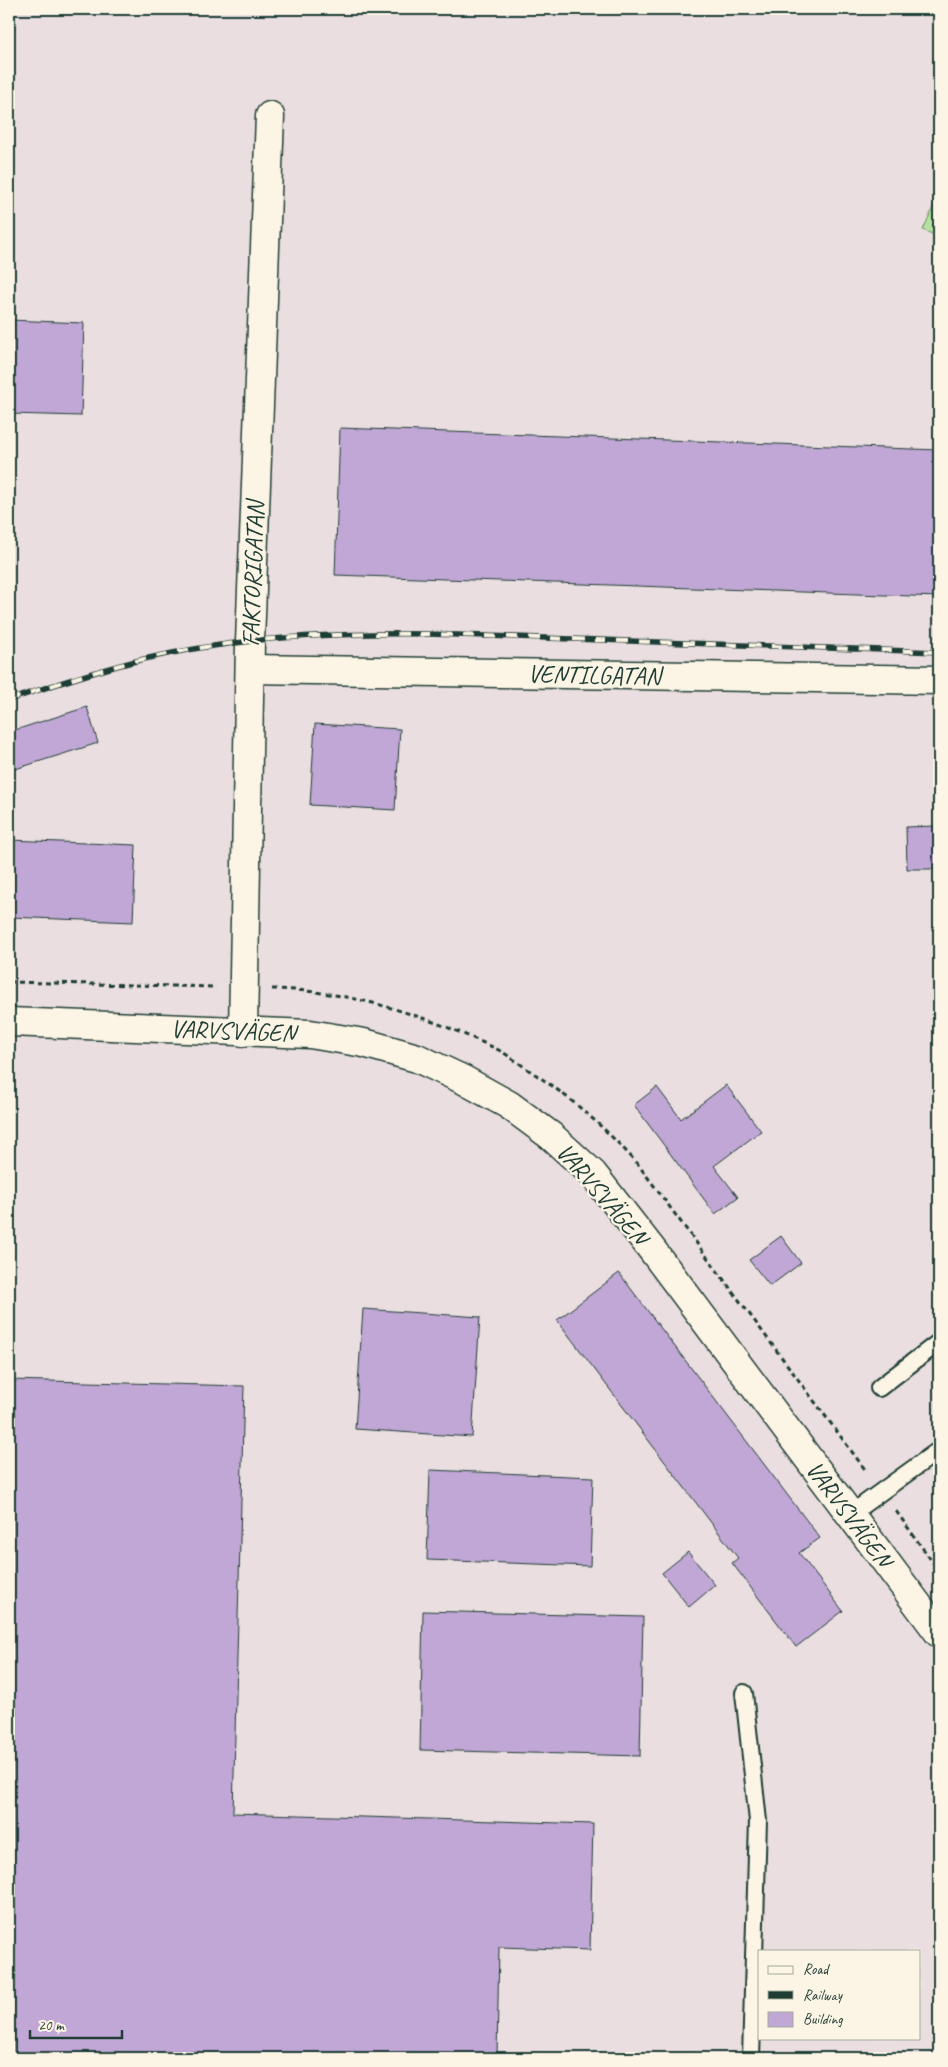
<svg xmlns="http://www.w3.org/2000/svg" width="948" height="2067" viewBox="0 0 948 2067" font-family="Caveat,sans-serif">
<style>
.built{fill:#eadee0;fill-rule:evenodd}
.green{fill:#b6e2a0;stroke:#6a906a}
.building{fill:#c0a7d5;stroke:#1f3d34}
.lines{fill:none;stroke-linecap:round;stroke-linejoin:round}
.service-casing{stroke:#1f3d34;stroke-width:20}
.minor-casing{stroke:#1f3d34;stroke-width:31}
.path{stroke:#1f3d34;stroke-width:3;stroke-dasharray:5 4;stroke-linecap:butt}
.service{stroke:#fcf5e5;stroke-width:16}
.minor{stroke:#fcf5e5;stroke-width:28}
.rail-casing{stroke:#1f3d34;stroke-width:5.5}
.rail{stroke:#fcf5e5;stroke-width:4;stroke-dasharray:11;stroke-linecap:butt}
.labels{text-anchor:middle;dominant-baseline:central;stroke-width:4.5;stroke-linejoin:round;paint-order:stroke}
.street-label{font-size:25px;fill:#1f3d34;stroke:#fcf5e5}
</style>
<rect width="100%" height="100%" fill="#fcf5e5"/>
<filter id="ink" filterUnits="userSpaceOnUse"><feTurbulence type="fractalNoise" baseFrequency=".02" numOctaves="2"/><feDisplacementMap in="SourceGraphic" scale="10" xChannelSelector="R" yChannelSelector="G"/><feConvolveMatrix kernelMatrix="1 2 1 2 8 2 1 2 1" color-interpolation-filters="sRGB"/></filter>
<g filter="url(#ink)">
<!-- built -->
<path class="built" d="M9,9H939V2058H9ZM759,1951H919V2038H759Z"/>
<!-- green -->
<path class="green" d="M939,194V237L923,230Z"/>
<!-- building -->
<g class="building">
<path d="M9,320L84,323L81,416L9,414Z"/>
<path d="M340,428L939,450V597L335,575Z"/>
<path d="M87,707L98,743L9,771V732Z"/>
<path d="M315,724L400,729L395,810L310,805Z"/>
<path d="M936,803H939V891H937L936,869H907L906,827L936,826Z"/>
<path d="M9,840L136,845L133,922L9,917Z"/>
<path d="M726,1085L761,1131L714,1166L738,1197L715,1214L634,1105L657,1087L681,1119Z"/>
<path d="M781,1236L801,1263L770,1286L749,1260Z"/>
<path d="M619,1273L820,1538L799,1553L843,1611L796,1647L732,1563L738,1558L557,1320Z"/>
<path d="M363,1309L480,1317L472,1437L355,1429Z"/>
<path d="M9,1380L244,1386L233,1813L593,1824L590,1950L499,1947L497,2058H9Z"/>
<path d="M430,1470L593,1477L590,1566L427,1560Z"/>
<path d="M688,1552L715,1585L689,1607L662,1573Z"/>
<path d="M423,1611L643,1617L640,1756L420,1750Z"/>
</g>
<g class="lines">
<defs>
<g id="service">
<path d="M879,1388L939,1342"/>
<path d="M849,1515L939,1450"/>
<path d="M744,1693L758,1821L751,2058"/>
</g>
<g id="minor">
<path d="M250,669L939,680"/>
<path d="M9,1022L310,1034L364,1043L417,1058L464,1080L509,1105L551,1136L593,1174L653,1251L939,1633"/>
<path d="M243,1032L250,642L270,116"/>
</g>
</defs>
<!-- service casing -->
<use href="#service" class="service-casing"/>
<!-- minor casing -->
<use href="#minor" class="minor-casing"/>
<!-- path -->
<g class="path">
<path d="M9,982L216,987"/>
<path d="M272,989C346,990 423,1014 490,1046C505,1052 518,1063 532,1072C574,1100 603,1126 637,1163L867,1472"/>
<path d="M896,1511L939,1571"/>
</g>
<!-- service -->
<use href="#service" class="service"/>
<!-- minor -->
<use href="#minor" class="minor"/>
<defs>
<path id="rail" d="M9,700C53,685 98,670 144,659C237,637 333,633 428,634L939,652"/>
</defs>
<!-- rail casing -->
<use href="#rail" class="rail-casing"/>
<!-- rail -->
<use href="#rail" class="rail"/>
</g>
</g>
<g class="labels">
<!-- street labels -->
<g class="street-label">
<text transform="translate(253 574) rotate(-88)">FAKTORIGATAN</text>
<text transform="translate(594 675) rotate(1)">VENTILGATAN</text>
<text transform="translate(233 1031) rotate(2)">VARVSVÄGEN</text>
<text transform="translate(602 1194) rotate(49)">VARVSVÄGEN</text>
<text transform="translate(849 1514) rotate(53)">VARVSVÄGEN</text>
</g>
</g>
<!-- margin -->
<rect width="948" height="2067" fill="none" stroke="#fcf5e5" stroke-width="30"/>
<rect x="15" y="15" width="918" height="2037" fill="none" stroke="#1f3d34" stroke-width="2" filter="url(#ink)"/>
<!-- legend -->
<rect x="758" y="1950" width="162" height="90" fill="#fcf5e5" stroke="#a4ab9e"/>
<rect x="768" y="1966" width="25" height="8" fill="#fcf5e5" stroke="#a4ab9e"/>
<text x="803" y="1974" font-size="15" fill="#1f3d34">Road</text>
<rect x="768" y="1991" width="25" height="8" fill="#1f3d34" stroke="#a4ab9e"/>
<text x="803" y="2000" font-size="15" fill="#1f3d34">Railway</text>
<rect x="768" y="2012" width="25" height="15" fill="#c0a7d5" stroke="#a4ab9e"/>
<text x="803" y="2024" font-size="15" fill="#1f3d34">Building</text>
<!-- scale -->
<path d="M30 2030v8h92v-8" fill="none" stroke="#1f3d34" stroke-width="2.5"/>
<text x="38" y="2030" font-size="15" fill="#1f3d34" stroke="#fcf5e5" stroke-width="4" paint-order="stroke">20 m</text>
</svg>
